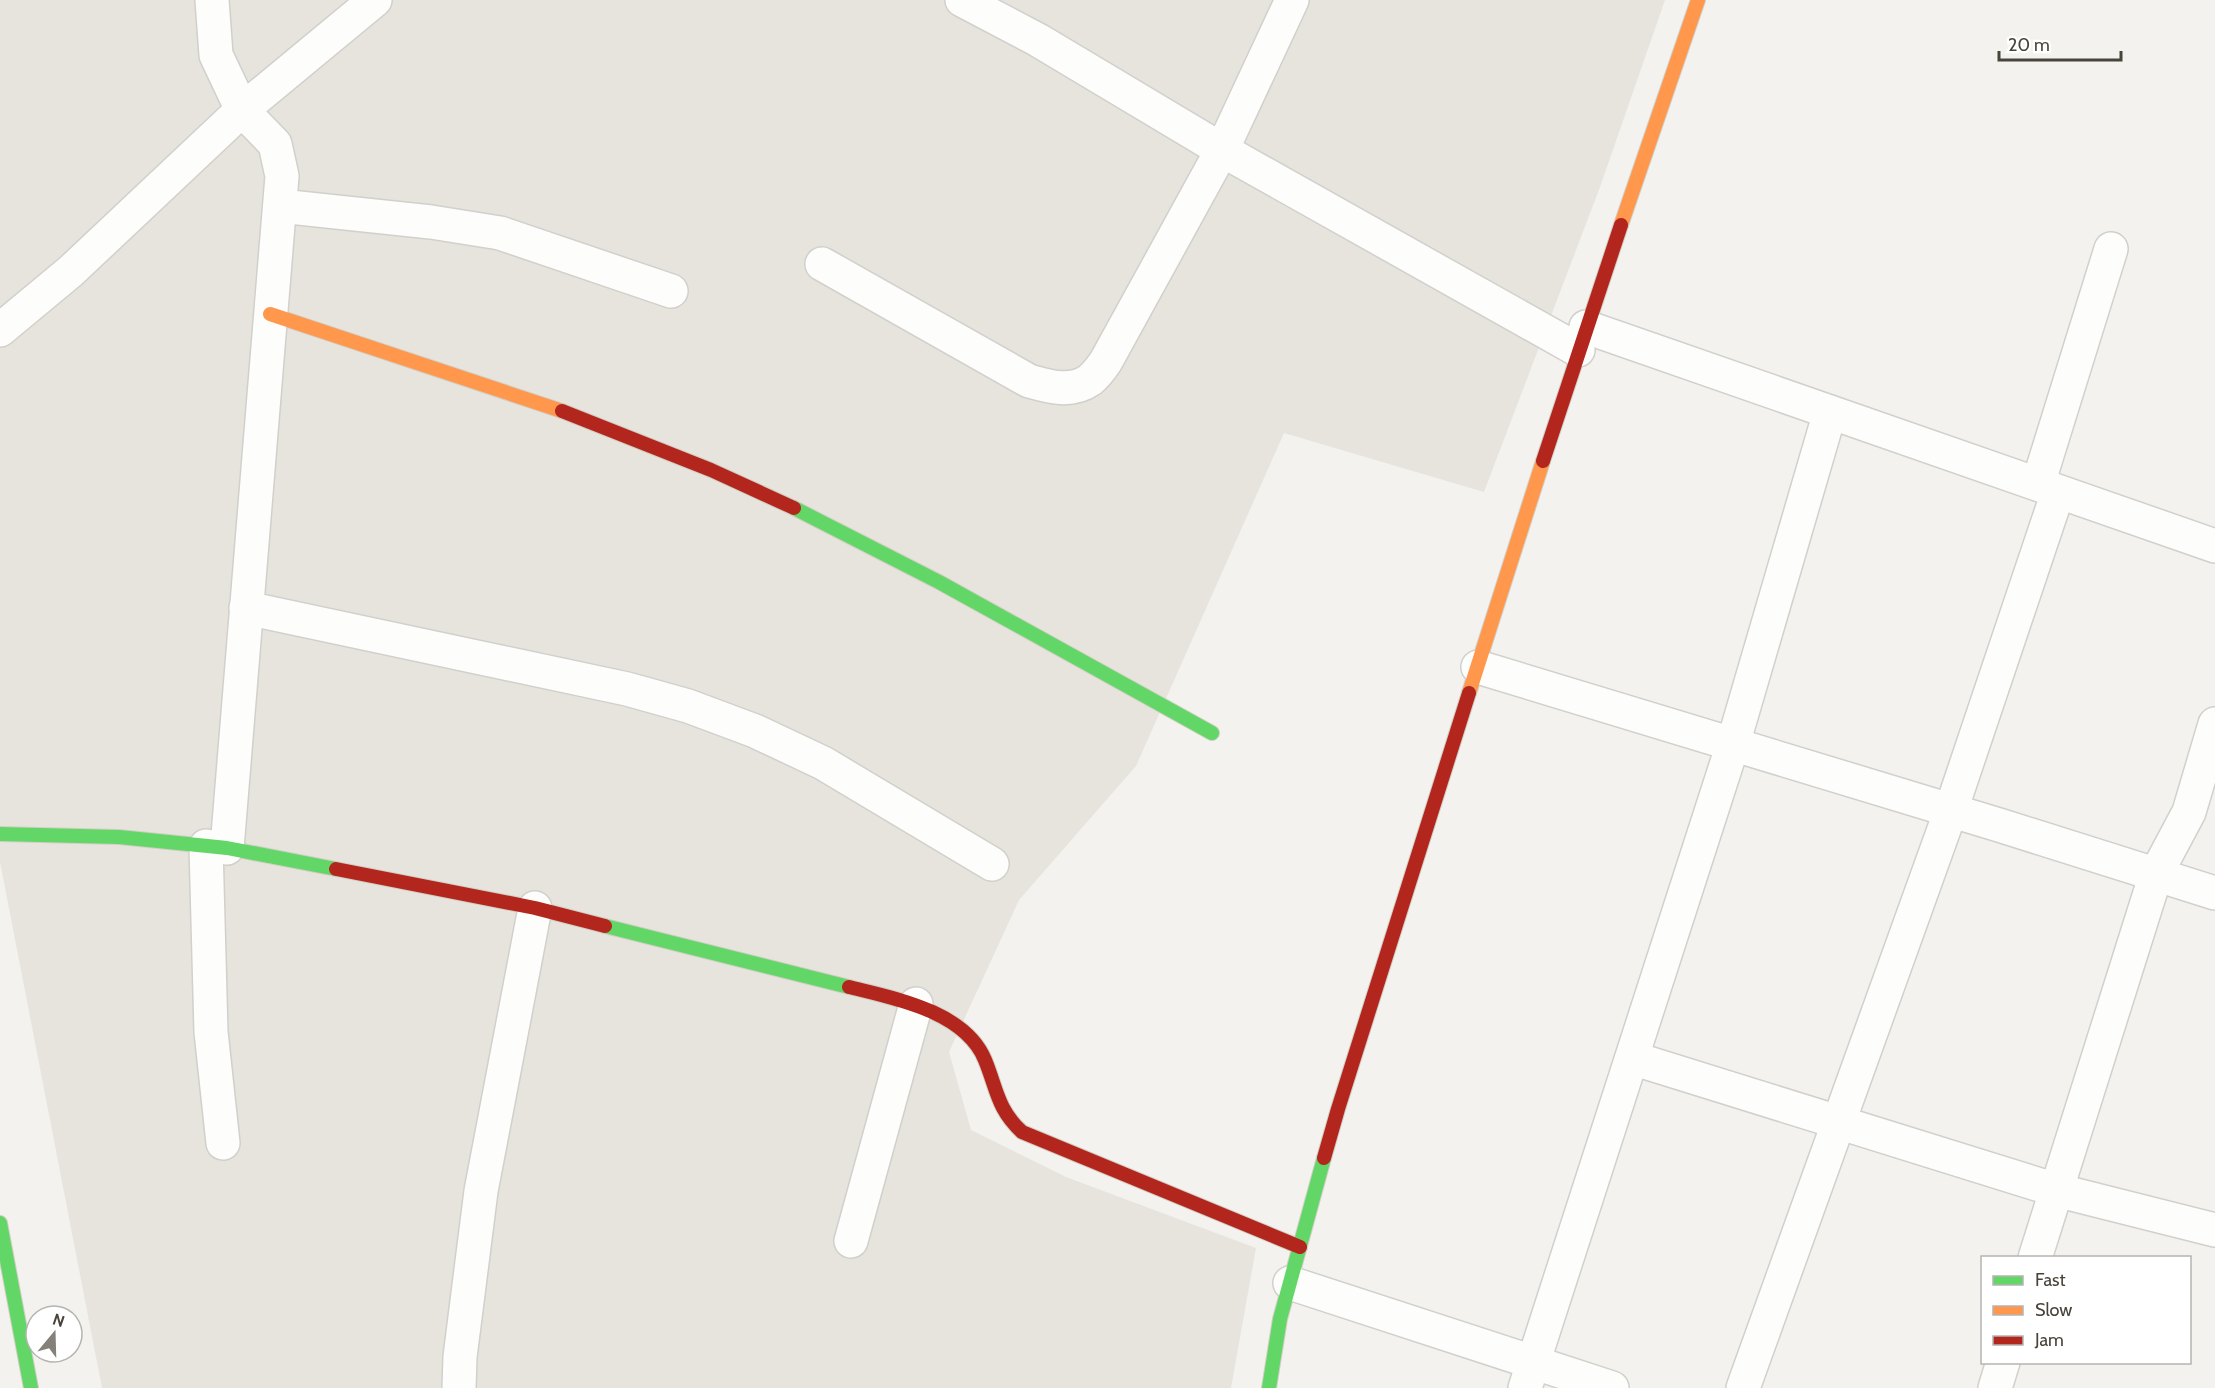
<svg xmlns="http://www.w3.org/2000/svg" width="2215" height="1388" viewBox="0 0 2215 1388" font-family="Cabin,sans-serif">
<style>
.residential{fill:#e6e4dc}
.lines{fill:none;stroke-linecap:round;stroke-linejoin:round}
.street-casing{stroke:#d1d0cc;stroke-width:36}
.fast-casing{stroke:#d2cfc5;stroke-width:16}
.slow-casing{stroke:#d2cfc5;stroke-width:16}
.jam-casing{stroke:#d2cfc5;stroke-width:16}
.street{stroke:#fdfdfc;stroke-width:33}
.fast{stroke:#63d668;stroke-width:14}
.slow{stroke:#ff974d;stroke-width:14}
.jam{stroke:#b3261e;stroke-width:14}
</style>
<rect width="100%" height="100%" fill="#f3f2ee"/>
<!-- residential -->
<path class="residential" d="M0,0H1665L1600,187L1484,492L1284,433L1136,766L1019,900L949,1052L971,1130L1066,1177L1256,1248L1231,1388H102L0,862Z"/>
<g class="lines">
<defs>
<g id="street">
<path d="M212,0L216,55L242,110L275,144L282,176L227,848"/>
<path d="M962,0L1038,40L1222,150L1578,350"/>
<path d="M280,206L431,222L500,233L671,291"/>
<path d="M822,264L1029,381C1050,387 1071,393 1090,380C1096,375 1102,367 1106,361L1222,150L1292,0"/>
<path d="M1586,327L2215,546"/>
<path d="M0,330L71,271L242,110L375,0"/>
<path d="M2038,484L2111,249"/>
<path d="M246,608L627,689L688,706L755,731L823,763L992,864"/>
<path d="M1478,667L1999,825L2215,893"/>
<path d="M206,846L211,1032L223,1143"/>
<path d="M1632,1058L2056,1190L2215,1230"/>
<path d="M851,1241L916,1004"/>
<path d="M2035,1258L2156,874L2189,812L2215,724"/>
<path d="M1290,1283L1612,1388"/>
<path d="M459,1388L460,1357L481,1191L535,908"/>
<path d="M1525,1388L1733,744L1830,412"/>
<path d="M1743,1388L1951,810L2058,492"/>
<path d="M1995,1388L2003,1362"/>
</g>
<g id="fast">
<path d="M794,508L939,582L1212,733"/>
<path d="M0,834L119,837L227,848L336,869"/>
<path d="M605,926L849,987"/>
<path d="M0,1223L31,1388"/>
<path d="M1269,1388L1280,1319L1324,1158"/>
</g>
<g id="slow">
<path d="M1621,225L1698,0"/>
<path d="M270,314L562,411"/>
<path d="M1469,693L1543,461"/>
</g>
<g id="jam">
<path d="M562,411L711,470L794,508"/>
<path d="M1543,461L1621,225"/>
<path d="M336,869L535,908L605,926"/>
<path d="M849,987C893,998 965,1011 985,1060C997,1089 997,1109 1022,1132L1300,1247"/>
<path d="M1324,1158L1338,1109L1469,693"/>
</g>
</defs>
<!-- street casing -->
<use href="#street" class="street-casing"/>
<!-- fast casing -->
<use href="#fast" class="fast-casing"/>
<!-- slow casing -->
<use href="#slow" class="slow-casing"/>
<!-- jam casing -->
<use href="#jam" class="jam-casing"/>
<!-- street -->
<use href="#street" class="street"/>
<!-- fast -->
<use href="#fast" class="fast"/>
<!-- slow -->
<use href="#slow" class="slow"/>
<!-- jam -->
<use href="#jam" class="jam"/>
</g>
<!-- legend -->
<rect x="1981" y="1256" width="210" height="108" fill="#ffffff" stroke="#b6b4b0" stroke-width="1.5"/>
<rect x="1993" y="1276" width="30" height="9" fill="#63d668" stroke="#b6b4b0" stroke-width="1.5"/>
<text x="2035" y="1286" font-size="18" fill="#49443a">Fast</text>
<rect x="1993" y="1306" width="30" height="9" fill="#ff974d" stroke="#b6b4b0" stroke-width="1.5"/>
<text x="2035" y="1316" font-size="18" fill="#49443a">Slow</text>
<rect x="1993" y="1336" width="30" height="9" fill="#b3261e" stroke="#b6b4b0" stroke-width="1.5"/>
<text x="2035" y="1346" font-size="18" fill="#49443a">Jam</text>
<!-- north arrow -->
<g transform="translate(54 1334) rotate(19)"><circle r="28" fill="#ffffff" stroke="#b6b4b0" stroke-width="1.5"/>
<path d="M0-4.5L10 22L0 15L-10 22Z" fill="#848179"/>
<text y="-9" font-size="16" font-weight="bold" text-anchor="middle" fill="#49443a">N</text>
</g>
<!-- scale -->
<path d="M1999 51v9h122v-9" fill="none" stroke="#49443a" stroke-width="3"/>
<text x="2008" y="51" font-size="18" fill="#49443a" stroke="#ffffff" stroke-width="4.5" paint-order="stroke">20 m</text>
</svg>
